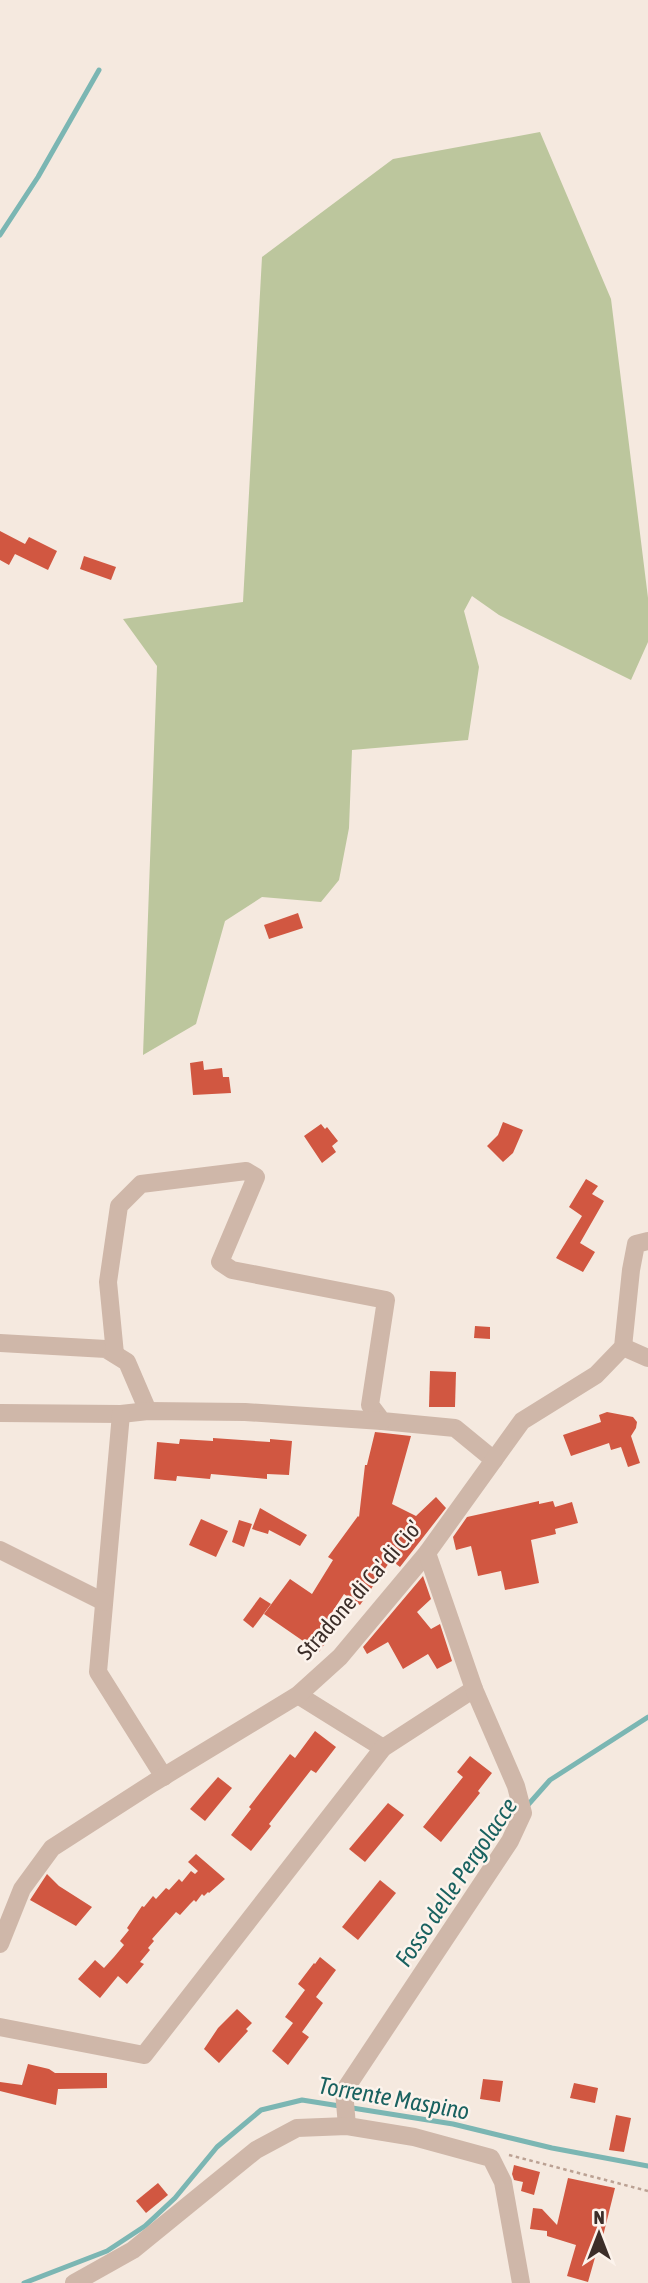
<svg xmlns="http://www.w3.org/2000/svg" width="648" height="2283" viewBox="0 0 648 2283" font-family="'Asap Condensed',sans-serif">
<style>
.green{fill:#bcc69d}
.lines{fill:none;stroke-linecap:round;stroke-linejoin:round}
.stream{stroke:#7bb6b3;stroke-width:5}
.building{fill:#d15741}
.path{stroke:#bba193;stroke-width:2.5;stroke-dasharray:3.5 3.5;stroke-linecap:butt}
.minor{stroke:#cfb7a9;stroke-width:18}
.labels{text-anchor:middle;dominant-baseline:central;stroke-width:5;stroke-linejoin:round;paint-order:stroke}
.street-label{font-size:23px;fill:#3c2e29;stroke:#fcf3ec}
.water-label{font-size:24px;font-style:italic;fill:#1a6260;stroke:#fcf3ec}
</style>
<rect width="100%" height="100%" fill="#f5e9df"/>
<!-- green -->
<path class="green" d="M540,132L611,299L648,598V642L631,680L499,615L472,596L464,611L479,667L468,740L352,750L349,828L339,880L321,902L262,897L225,921L196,1024L143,1055L157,666L123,619L243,602L262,257L393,159Z"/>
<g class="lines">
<!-- stream -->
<g class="stream">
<path d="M0,235L38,177L99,70"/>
<path d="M527,1806L550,1780L648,1717"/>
<path d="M24,2283L107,2251L145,2226L175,2198L217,2147L261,2110L302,2100L453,2124L552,2148L648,2166"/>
</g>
</g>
<!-- building -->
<g class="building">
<path d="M0,531L25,544L29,537L57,551L48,570L15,554L9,565L0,560Z"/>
<path d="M84,556L116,567L111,580L80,569Z"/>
<path d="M298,913L303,928L269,939L264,925Z"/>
<path d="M203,1061L204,1070L222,1068L223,1077H229L231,1093L193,1095L190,1063Z"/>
<path d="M503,1122L523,1130L513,1153L503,1162L487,1146L498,1135Z"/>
<path d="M321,1124L325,1129L327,1127L338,1141L332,1146L336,1152L322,1163L304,1136Z"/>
<path d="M586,1179L598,1186L592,1194L604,1201L580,1243L595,1252L583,1272L556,1258L582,1216L569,1207Z"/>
<path d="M475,1326L490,1327V1339L474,1338Z"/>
<path d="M430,1371L456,1372L455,1407H429Z"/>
<path d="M607,1412L633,1417L637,1422L636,1428L631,1436L640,1463L628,1467L621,1447L611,1450L609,1443L571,1456L563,1435L601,1422L599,1415Z"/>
<path d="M375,1432L411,1436L392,1504L416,1516L436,1497L446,1508L400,1567L391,1560L360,1605L344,1594L327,1620L331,1623L327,1629L333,1632L319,1652L264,1614L290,1579L312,1594L333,1560L328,1557L358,1516L359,1517L365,1465H367Z"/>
<path d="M213,1438L270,1442V1439L292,1441L289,1475L267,1474V1479L211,1474L210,1479L177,1476L176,1481L154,1479L157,1442L179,1444L180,1439L213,1441Z"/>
<path d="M539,1501V1504L553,1501L555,1507L572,1502L578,1523L555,1529L556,1534L531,1540L539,1583L505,1590L501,1571L478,1576L471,1546L456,1550L453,1537L467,1517Z"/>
<path d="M260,1508L307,1535L300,1546L269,1530L268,1534L252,1529Z"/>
<path d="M201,1519L228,1531L216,1557L189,1545Z"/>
<path d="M239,1520L252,1524L244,1547L232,1542Z"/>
<path d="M423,1576L431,1599L417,1612L431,1629L440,1624L452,1661L437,1669L428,1654L403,1669L388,1642L367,1654L363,1647Z"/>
<path d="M260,1597L271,1604L253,1628L243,1620Z"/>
<path d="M315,1731L336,1747L316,1773L311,1770L269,1824L271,1826L251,1851L231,1835L251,1809L249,1807L290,1754L295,1758Z"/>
<path d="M470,1756L492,1773L478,1791L480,1793L441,1842L423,1827L463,1777L457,1772Z"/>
<path d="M218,1777L232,1788L205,1821L190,1809Z"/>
<path d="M388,1803L404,1815L365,1862L349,1849Z"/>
<path d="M196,1854L225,1879L209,1893L208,1892L204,1896L202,1894L196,1902L194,1900L190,1904L180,1915L176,1912L152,1939L154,1941L148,1948L150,1950L140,1962L144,1964L127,1984L118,1976L100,1998L78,1979L95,1960L104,1968L114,1957L124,1945L120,1941L129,1930L127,1928L142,1906L144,1907L153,1896L156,1899L166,1888L169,1890L179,1879L182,1882L191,1871L195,1874L198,1871L188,1862Z"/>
<path d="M47,1874L59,1886L92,1907L76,1926L30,1900Z"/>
<path d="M380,1880L396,1893L358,1940L342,1927Z"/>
<path d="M320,1957L336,1970L316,1997L323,2003L302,2032L309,2037L288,2065L272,2051L293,2023L285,2017L305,1990L298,1984L314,1963L315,1964Z"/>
<path d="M237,2009L252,2023L246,2029L248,2031L219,2063L204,2049L218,2028Z"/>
<path d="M28,2064L49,2069L55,2073H107V2088L58,2089L56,2105L0,2091V2082L22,2085Z"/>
<path d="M483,2079L503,2081L500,2102L480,2099Z"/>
<path d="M574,2083L598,2088L595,2103L570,2098Z"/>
<path d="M616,2115L631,2118L624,2152L609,2150Z"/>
<path d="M514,2165L540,2172L534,2195L521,2191L523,2182L514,2180L512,2174Z"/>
<path d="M568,2178L615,2188L600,2248L598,2247L588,2282L567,2276L576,2245L547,2236V2231L530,2229L533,2208L542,2209L557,2225Z"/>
<path d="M158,2183L168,2195L146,2213L136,2201Z"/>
</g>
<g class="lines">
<!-- path -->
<path class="path" d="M509,2155L648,2191"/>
<!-- minor -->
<g class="minor">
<path d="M0,1343L106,1349L127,1362L148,1411"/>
<path d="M623,1347L648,1358"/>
<path d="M115,1354L108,1282L119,1206L141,1184L246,1171L256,1177L220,1262L232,1270L386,1300L370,1405L382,1421L455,1428L494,1460"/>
<path d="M0,1413L121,1414L148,1411L245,1412L382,1421"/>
<path d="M121,1414L98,1672L164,1777"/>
<path d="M0,1550L104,1602"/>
<path d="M298,1695L383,1748"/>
<path d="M0,1944L22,1889L52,1848L153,1783L298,1695L340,1657L427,1553L522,1421L596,1375L623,1347L631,1270L636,1244L648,1241"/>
<path d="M0,2027L144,2055L383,1748L474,1689"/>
<path d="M347,2126L344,2091L510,1841L523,1813L516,1786L474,1689L427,1553"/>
<path d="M74,2283L133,2250L256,2150L297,2128L347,2126L414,2137L491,2158L503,2182L521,2283"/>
</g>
</g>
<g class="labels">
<!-- street labels -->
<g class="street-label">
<text transform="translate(359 1590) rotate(-49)">Stradone di Ca' di Cio'</text>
</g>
<!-- water labels -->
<g class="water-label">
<text transform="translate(456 1882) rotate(-56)">Fosso delle Pergolacce</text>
<text transform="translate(394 2098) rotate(10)">Torrente Maspino</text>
</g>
</g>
<!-- north arrow -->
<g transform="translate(599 2234)" stroke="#fcf3ec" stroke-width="5" paint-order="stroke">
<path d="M0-5L12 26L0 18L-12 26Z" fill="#3c2e29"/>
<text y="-10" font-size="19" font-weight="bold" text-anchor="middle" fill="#3c2e29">N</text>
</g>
</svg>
